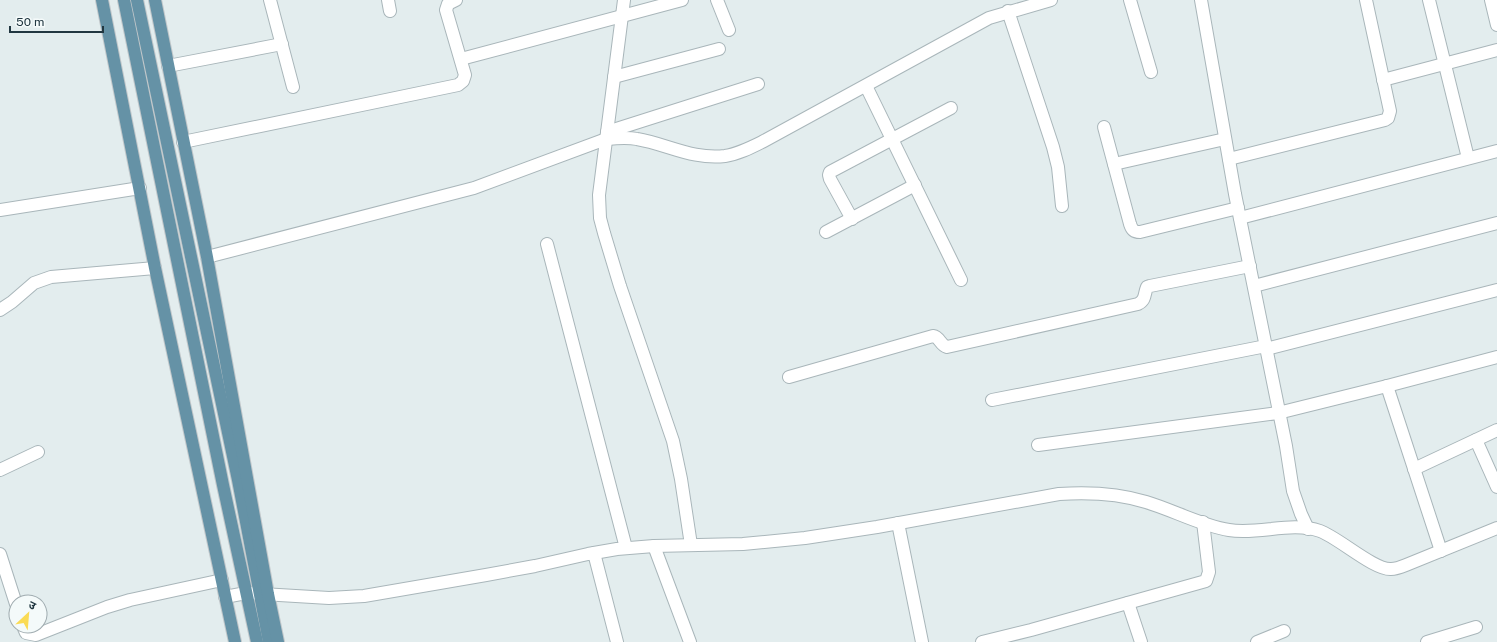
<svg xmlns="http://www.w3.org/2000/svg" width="1497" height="642" viewBox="0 0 1497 642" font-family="'Public Sans','Noto Sans Devanagari',sans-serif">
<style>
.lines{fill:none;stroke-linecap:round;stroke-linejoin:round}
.minor-casing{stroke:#a9b6ba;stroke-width:14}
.major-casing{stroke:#c1c7ca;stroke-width:14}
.minor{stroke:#fff;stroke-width:12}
.major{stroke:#6592a6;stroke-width:12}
</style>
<rect width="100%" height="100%" fill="#e3edee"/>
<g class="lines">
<defs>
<g id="minor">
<path d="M270,0L293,87"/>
<path d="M388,0L390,11"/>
<path d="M624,0L599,195L600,218L604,233L620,286L673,441L681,479L691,545"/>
<path d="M717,0L729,30"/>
<path d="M1130,0L1151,72"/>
<path d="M1201,0L1235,194L1286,446L1293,491L1301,514L1308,529"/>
<path d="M1429,0L1468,158"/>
<path d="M1491,0L1497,25"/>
<path d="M1008,11L1053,147L1058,167L1062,206"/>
<path d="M461,59L682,0"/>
<path d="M168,66L282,44"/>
<path d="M614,77L719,49"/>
<path d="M1383,80L1497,50"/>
<path d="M866,86L961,280"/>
<path d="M1104,127L1130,224C1132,230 1134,232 1140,232L1238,208"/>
<path d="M607,132L758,84"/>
<path d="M183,142L458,85L463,81L465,75L446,10L448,4L456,0"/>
<path d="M1229,159L1385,120L1388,118L1390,111L1366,0"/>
<path d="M1114,164L1225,139"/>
<path d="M0,210L140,188"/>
<path d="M1240,218L1497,151"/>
<path d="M852,219L830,179L829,175L830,172L951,108"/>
<path d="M826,232L915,185"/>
<path d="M547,244L626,548"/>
<path d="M207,257L474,188L606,139C617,138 627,137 637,139C667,144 693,160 725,156C738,154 750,148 762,142L989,18L1051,0"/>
<path d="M1254,286L1497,223"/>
<path d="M0,310L12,302L34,283L51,277L155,268"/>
<path d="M1266,349L1497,290"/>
<path d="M789,377L933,336C940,337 940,345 947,347L1138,304C1146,300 1144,294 1147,287L1150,286L1250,266"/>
<path d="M1387,386L1441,551"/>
<path d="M992,400L1266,346"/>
<path d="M1476,440L1497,487"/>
<path d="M1038,445L1278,413L1387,386L1497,357"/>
<path d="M1414,469L1497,430"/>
<path d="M0,470L38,452"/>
<path d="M898,523L922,642"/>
<path d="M654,546L690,642"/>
<path d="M594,553L617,642"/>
<path d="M0,554L16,604"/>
<path d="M225,597L246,593L329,598L364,596L486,575L535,566L588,554L617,549L654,546L743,544L805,538L877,527L1059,494C1089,492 1117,493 1146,502C1173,510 1202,526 1229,530C1259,535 1291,521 1320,531C1339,538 1374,570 1391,569C1396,569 1401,567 1406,565L1497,528"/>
<path d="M1128,603L1141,642"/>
<path d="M23,626L26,633L36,635L107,607L130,600L222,580"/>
<path d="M982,642L1031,630L1206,581L1209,572L1203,522"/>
<path d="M1257,642L1284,631"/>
<path d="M1427,642L1476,627"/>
</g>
<g id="major">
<path d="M102,0L155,268L235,642"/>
<path d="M124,0L223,485L257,642"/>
<path d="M137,0L238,480L269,642"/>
<path d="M155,0L207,257L268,594L278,642"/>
</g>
</defs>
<!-- minor casing -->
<use href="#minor" class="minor-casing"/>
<!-- major casing -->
<use href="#major" class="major-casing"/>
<!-- minor -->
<use href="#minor" class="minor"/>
<!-- major -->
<use href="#major" class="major"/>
</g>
<!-- north arrow -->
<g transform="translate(28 614) rotate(26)"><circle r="19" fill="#f4fafa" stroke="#a0acb0"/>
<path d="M0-3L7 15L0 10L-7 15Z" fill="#fadb55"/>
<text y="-6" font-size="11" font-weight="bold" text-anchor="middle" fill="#213741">उ</text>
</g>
<!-- scale -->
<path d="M10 26v6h93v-6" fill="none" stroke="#213741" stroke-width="2"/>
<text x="16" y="26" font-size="12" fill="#213741" stroke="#f4fafa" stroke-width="3" paint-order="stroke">50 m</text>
</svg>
